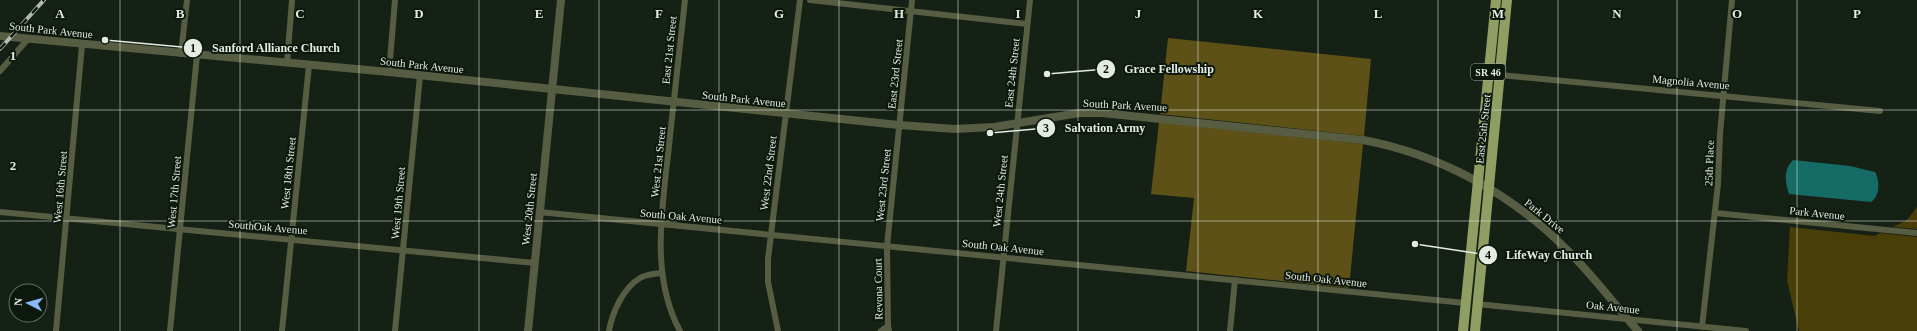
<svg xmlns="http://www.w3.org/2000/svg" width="1917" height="331" viewBox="0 0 1917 331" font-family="'Times New Roman',serif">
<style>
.green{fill:#493e07}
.forest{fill:#5e5117}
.water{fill:#156b66}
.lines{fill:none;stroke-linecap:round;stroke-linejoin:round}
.minor{stroke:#575d42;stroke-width:6}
.tertiary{stroke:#575d42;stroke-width:8}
.primary{stroke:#909e63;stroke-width:10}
.rail-casing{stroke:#b2bab1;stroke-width:4}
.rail{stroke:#0d180c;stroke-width:2.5;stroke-dasharray:8;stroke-linecap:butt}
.grid{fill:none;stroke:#e4ebe3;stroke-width:1;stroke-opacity:0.55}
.labels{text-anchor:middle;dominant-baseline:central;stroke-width:4;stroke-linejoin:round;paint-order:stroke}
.shield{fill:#0d180c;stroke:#a4aca2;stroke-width:1}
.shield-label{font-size:10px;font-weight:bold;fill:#e4ebe3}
.street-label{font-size:11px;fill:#e4ebe3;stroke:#0d180c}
.grid-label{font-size:13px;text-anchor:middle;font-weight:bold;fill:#e4ebe3;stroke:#0d180c;stroke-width:4;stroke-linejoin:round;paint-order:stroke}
.leader{fill:none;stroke:#e4ebe3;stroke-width:1.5}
.callout-dot{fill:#e4ebe3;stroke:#0d180c;stroke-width:1.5}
.mark-label{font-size:12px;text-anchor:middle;font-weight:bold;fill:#111}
.callout-label{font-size:12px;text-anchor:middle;font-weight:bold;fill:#e4ebe3;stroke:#0d180c;stroke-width:4;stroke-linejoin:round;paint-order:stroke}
</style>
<rect width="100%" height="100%" fill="#162115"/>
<!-- green -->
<g class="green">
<path d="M1917,207V229L1893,227L1907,220Z"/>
<path d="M1790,227L1875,236L1880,233L1917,237V331H1799L1787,280Z"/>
</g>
<!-- forest -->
<g class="forest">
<path d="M1168,38L1371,59L1364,136L1160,114Z"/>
<path d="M1159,122L1363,144L1349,288L1186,271L1194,198L1151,194Z"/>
</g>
<!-- water -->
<path class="water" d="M1793,160L1850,166L1875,172C1880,181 1880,196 1871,202L1789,194C1785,182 1783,170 1793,160Z"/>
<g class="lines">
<!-- minor -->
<g class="minor">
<path d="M810,0L1027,24"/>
<path d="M181,54L187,0"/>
<path d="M287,63L292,0"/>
<path d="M0,71L28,39"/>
<path d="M389,72L395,0"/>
<path d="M1500,75L1880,111"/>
<path d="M0,212L535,263"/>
<path d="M539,212L1465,303"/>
<path d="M1715,213L1917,233"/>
<path d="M1477,304L1746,331"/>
<path d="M1702,327L1718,184L1720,134L1732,0"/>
<path d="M56,331L82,45"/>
<path d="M170,331L197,55"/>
<path d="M282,331L309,65"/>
<path d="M395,331L420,76"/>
<path d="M609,331C612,313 623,288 640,278C647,274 654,274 661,273"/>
<path d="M680,331C648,272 664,200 670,136C675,91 680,45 685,0"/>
<path d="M778,331L768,282V259L800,0"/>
<path d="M881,331L888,326"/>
<path d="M889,331L888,326L887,246L912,0"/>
<path d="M996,331L1030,0"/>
<path d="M1230,331L1235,280"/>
</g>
<!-- tertiary -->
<g class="tertiary">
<path d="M0,36L389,72L899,125L955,129L994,127L1079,113H1102L1363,140C1439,154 1512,194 1566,249C1592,274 1614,304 1638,331"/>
<path d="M528,331L561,0"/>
</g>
<!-- primary -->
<g class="primary">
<path d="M1463,331L1496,0"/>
<path d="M1475,331L1507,0"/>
</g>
<defs>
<path id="rail" d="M0,49L44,0"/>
</defs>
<!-- rail casing -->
<use href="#rail" class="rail-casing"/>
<!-- rail -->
<use href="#rail" class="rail"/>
</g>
<!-- grid -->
<path class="grid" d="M120,0V331M240,0V331M359,0V331M479,0V331M599,0V331M719,0V331M839,0V331M958,0V331M1078,0V331M1198,0V331M1318,0V331M1438,0V331M1558,0V331M1677,0V331M1797,0V331M0,110H1917M0,221H1917"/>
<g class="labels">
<!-- shield labels -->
<rect class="shield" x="1471" y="64" width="34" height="16" rx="3"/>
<g class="shield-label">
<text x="1488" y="72">SR 46</text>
</g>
<!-- street labels -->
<g class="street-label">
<text transform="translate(51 30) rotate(6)">South Park Avenue</text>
<text transform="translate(669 50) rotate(-84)">East 21st Street</text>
<text transform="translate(422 65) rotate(6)">South Park Avenue</text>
<text transform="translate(1012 73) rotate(-84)">East 24th Street</text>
<text transform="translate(895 74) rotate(-84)">East 23rd Street</text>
<text transform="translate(1691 82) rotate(5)">Magnolia Avenue</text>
<text transform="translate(744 99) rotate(6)">South Park Avenue</text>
<text transform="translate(1125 105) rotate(3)">South Park Avenue</text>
<text transform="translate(1483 129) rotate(-84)">East 25th Street</text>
<text transform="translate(658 162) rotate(-84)">West 21st Street</text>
<text transform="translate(1709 163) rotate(-88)">25th Place</text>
<text transform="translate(288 173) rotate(-84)">West 18th Street</text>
<text transform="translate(768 173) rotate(-83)">West 22nd Street</text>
<text transform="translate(883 185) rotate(-84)">West 23rd Street</text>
<text transform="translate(60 187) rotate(-85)">West 16th Street</text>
<text transform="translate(1000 191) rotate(-84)">West 24th Street</text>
<text transform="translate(174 192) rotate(-85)">West 17th Street</text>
<text transform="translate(398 203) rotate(-85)">West 19th Street</text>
<text transform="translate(529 209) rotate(-84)">West 20th Street</text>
<text transform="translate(1817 213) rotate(6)">Park Avenue</text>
<text transform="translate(681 216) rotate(5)">South Oak Avenue</text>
<text transform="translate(1545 216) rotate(39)">Park Drive</text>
<text transform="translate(268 227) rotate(5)">SouthOak Avenue</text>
<text transform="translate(1003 247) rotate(6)">South Oak Avenue</text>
<text transform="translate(1326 279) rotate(6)">South Oak Avenue</text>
<text transform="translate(878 289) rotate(-91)">Revona Court</text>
<text transform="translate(1613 307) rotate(6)">Oak Avenue</text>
</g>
</g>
<g class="grid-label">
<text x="60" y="18">A</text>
<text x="180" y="18">B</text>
<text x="300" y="18">C</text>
<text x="419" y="18">D</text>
<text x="539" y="18">E</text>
<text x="659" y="18">F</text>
<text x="779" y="18">G</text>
<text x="899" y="18">H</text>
<text x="1018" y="18">I</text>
<text x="1138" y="18">J</text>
<text x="1258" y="18">K</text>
<text x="1378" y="18">L</text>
<text x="1498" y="18">M</text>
<text x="1617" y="18">N</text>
<text x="1737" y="18">O</text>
<text x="1857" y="18">P</text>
<text x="13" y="60">1</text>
<text x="13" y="170">2</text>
</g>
<!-- callouts -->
<path class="leader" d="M105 40L193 48M1047 74L1106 69M990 133L1046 128M1415 244L1488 255"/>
<g class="callout-dot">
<circle cx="105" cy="40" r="4"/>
<circle cx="1047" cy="74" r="4"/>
<circle cx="990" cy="133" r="4"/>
<circle cx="1415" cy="244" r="4"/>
<circle cx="193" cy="48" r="10"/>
<circle cx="1106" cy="69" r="10"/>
<circle cx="1046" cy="128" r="10"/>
<circle cx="1488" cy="255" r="10"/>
</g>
<g class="mark-label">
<text x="193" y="52">1</text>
<text x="1106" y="73">2</text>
<text x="1046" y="132">3</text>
<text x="1488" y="259">4</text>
</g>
<g class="callout-label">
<text x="276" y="52">Sanford Alliance Church</text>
<text x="1169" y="73">Grace Fellowship</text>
<text x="1105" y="132">Salvation Army</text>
<text x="1549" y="259">LifeWay Church</text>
</g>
<!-- north arrow -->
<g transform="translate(28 303) rotate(276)"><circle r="19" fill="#0d180c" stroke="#636c62"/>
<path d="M0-3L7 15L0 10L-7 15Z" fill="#8bb9fc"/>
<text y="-6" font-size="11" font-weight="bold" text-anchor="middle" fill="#e4ebe3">N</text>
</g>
</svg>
